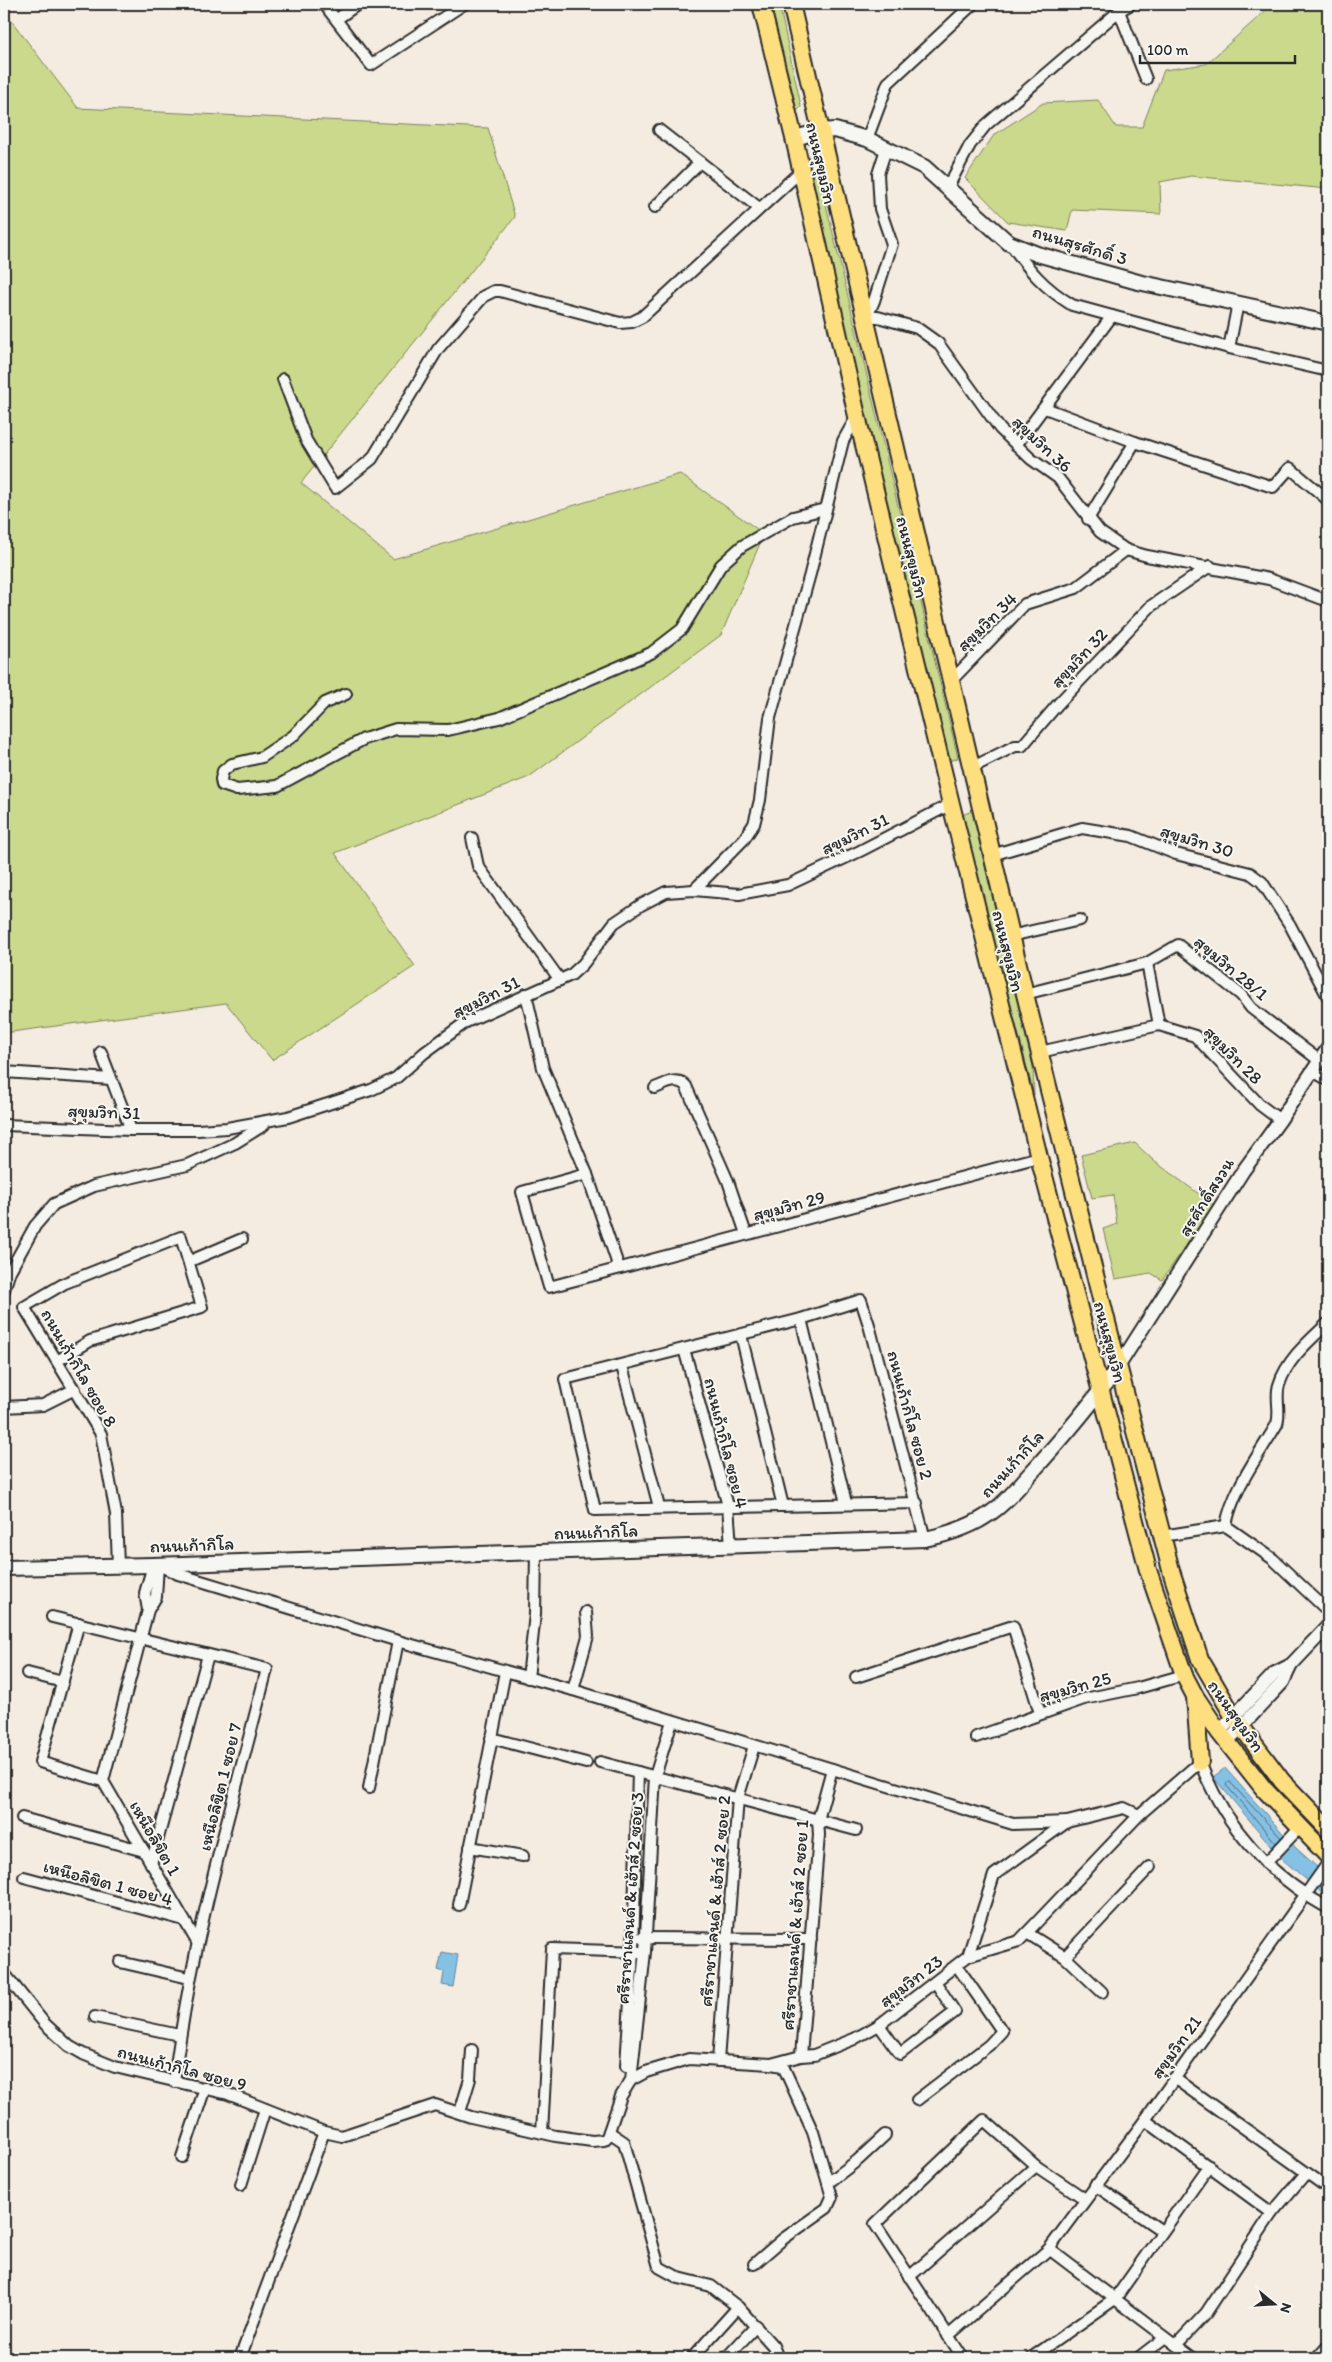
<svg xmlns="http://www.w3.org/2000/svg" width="1332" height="2362" viewBox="0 0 1332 2362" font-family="Itim,'Playpen Sans Thai',sans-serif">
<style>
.green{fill:#cbd98c;stroke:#7b825c}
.water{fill:#85c1e5;stroke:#61859b}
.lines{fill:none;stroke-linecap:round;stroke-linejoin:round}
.shore{stroke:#4f6775;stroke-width:1}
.minor-casing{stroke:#2b2b2b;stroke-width:14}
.tertiary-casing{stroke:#2b2b2b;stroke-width:16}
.secondary-casing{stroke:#2b2b2b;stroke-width:18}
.trunk-casing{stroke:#2b2b2b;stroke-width:20}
.minor{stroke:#f6f6f2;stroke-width:10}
.tertiary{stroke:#f6f6f2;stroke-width:12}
.secondary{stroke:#f6f6f2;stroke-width:14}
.trunk{stroke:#fedf80;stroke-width:16}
.labels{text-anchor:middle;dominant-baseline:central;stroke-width:4;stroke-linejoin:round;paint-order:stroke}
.street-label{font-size:18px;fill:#2b2b2b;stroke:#f6f6f2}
</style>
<rect width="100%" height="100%" fill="#f4ece1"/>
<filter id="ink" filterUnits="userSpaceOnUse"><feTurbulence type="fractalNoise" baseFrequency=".02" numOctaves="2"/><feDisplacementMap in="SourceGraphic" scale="10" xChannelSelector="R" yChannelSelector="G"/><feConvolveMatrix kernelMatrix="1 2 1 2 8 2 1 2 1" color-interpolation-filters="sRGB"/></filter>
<g filter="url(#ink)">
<!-- green -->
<g class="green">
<path d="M768,4H779L800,101L801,107L798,110H794Z"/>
<path d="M1273,4H1328V189L1191,176L1160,182L1161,214L1072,210L1067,231L1008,222L965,178L994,135L1043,103L1098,100L1116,127H1142L1164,70L1206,64Z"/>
<path d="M4,11L78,108L488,128L515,217L301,483L393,559L680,474L764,534L721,635L529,777L335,853L415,966L272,1060L226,1003L4,1033Z"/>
<path d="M816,172L820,179L958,758L949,761L811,184L810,175Z"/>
<path d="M972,811L1033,1066L1034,1095L962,815Z"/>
<path d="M1135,1143L1154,1161L1214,1205L1162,1280L1151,1273L1115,1279L1103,1229L1117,1224L1113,1195L1092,1198L1081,1155Z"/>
</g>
<!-- water -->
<g class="water">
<path d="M1225,1768L1296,1848L1328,1877V1898L1283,1860L1213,1777Z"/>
<path d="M442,1952L458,1955L453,1987L442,1985L444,1972L438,1970Z"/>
</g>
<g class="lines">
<!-- shore -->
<path class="shore" d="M1276,1843L1226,1785L1227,1782H1230L1281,1838"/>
<defs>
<g id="minor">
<path d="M324,4L371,65L464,4"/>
<path d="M1119,11L1146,79"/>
<path d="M337,19L358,4"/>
<path d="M659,130L759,208"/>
<path d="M867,139L888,83L973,4"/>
<path d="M886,149L878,174L880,209L892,244L874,301L867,317H878L917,328L938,343L1000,429L1031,459L1058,478L1100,532L1126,550L1147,556L1269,579L1328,601"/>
<path d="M948,187L970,145L986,125L1119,11L1131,4"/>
<path d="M655,207L700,162"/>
<path d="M1010,243C1030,271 1043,287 1072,305L1229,348L1328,371"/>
<path d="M1229,348L1238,303"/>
<path d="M283,379L306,440L335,488L372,459L438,349L484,296L494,291H500L620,323L632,322L642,317L802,170"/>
<path d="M1045,408L1135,442L1273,487L1290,468L1328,500"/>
<path d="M1016,445L1112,316"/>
<path d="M1088,519L1135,442"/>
<path d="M951,681L1025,604L1076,588L1126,550"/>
<path d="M346,694L325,703L293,736L262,757L232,764L223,771L221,779L222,785L237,790L277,786L364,739L396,729L448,730L499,718L651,653L682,629L721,565L742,546L793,517L825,509"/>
<path d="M971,768L1015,746H1022L1058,704L1151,606L1210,566"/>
<path d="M472,838L478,866L560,980"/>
<path d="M992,855L1082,828L1131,836L1176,854L1250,873L1262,882L1290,925L1328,997"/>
<path d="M694,890L744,839L754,824L760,800L770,718L810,574L843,441L857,416"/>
<path d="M1011,936L1080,920"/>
<path d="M1147,963L1159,1025"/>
<path d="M526,994L543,1068L587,1174L619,1268"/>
<path d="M1025,994L1147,963L1178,945L1241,995L1251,1008L1320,1061"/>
<path d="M101,1052L131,1130"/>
<path d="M1040,1052L1159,1025L1195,1036L1260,1105L1280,1120"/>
<path d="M1313,1071L1328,1080"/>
<path d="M4,1072L111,1079"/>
<path d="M655,1088C665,1084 678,1076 686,1086L728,1181L746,1234"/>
<path d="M4,1125L131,1130H198L227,1128L288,1117L371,1090L396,1078L424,1053L466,1022L571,975L583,964L614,923L641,905L666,892L694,890L739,894L788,885L860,851L951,804"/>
<path d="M587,1174L522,1192L549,1287L1039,1157"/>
<path d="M190,1261L242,1239"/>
<path d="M4,1290L10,1271L35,1226L54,1204L94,1186L187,1165L235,1143L264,1125"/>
<path d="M801,1319L846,1503"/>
<path d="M1328,1323C1310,1340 1287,1359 1279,1385C1275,1397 1281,1411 1277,1424C1259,1455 1232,1490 1226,1526L1273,1559L1328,1611"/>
<path d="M741,1335L783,1506"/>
<path d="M684,1349L728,1506L731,1546"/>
<path d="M57,1361L90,1341L202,1307L181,1237L65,1283L24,1307L101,1434L116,1514L118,1565"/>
<path d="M622,1366L659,1507"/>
<path d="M4,1407L43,1405L75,1389"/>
<path d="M917,1503L595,1510L565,1379L801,1319L861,1300L869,1325L925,1539"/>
<path d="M1162,1536L1226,1526"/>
<path d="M148,1610L145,1593L153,1565"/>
<path d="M52,1617L267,1669C232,1806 191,1941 174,2082"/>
<path d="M79,1623L40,1762L103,1781"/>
<path d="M27,1673L63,1682"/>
<path d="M856,1677L1013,1626L1040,1713"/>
<path d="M528,1678L535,1614L536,1552"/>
<path d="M573,1690L588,1636L586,1612"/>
<path d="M976,1737L1084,1699L1138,1688L1184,1675"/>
<path d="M491,1738L586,1763"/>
<path d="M600,1762L856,1830"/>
<path d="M369,1788L398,1641"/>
<path d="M22,1818L144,1851"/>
<path d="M470,1847L523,1856"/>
<path d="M1266,1863L1300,1827"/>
<path d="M151,1864L208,1655"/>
<path d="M24,1877L184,1920"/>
<path d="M459,1905L505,1672"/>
<path d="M1027,1933L1065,1957L1102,1992"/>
<path d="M641,1938L811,1939"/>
<path d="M197,1942L103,1781L148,1610L156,1597L158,1565L178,1574L398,1641L573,1690L1013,1824L1067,1822L1124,1808L1139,1815"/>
<path d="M968,1956L994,1875L1067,1822"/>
<path d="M1065,1957L1150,1867"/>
<path d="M120,1962L189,1978"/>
<path d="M4,1973L45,2024L69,2046L83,2054L115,2067L228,2094L324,2132L342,2136L435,2105L471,2117L556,2136L592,2141L604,2140L607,2137L621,2096L631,2080L646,2072L689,2059L771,2064L801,2056L814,2055L854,2039L879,2025L968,1956L1019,1941L1139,1815L1200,1762C1224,1825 1269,1876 1328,1908"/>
<path d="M95,2017L179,2035"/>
<path d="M879,2025L900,2054L955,2012L936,1983"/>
<path d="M801,2056L819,1835L818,1820L832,1769"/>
<path d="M718,2061L738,1798L754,1746"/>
<path d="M626,2066L633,1951L638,1772"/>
<path d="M1174,2078L1328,2188"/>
<path d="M631,2080L645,1952L655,1776L672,1721"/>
<path d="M917,2100L989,2045L1002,2031L957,1966"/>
<path d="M460,2112L470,2079L472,2050"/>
<path d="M1145,2120L1272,2213"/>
<path d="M609,2132L624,2142L659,2267L679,2278L711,2286L738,2307L773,2346L778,2358"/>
<path d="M542,2133L552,1949L640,1952"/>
<path d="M182,2157L205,2088"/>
<path d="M828,2183L858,2160L885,2135"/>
<path d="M241,2185L265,2109"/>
<path d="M1095,2185L1162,2231"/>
<path d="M1049,2249L1193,2358"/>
<path d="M754,2264L783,2239L827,2208L832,2197L813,2132L783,2066L771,2064"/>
<path d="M909,2277L1036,2166"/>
<path d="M948,2336L1049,2249L1145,2120L1328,1863"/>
<path d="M1176,2345L1206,2313L1272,2213L1306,2173"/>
<path d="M240,2358L324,2132"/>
<path d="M692,2358L738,2307"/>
<path d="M726,2358L756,2326"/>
<path d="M963,2358L875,2224L984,2120L1036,2166L1085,2199"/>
<path d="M1031,2358L1115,2299L1209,2166"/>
<path d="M1138,2358L1164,2338"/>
</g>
<g id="tertiary">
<path d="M1118,1367L1243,1171L1280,1120L1328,1048"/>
<path d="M1219,1732L1275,1673L1291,1665"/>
<path d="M1227,1742L1283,1682L1291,1665L1328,1626"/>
</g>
<g id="secondary">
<path d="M794,138L822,131L835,130L867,139L924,167L1009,243L1037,254L1138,282L1328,323"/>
<path d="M4,1568L153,1565L925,1539C949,1534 972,1527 992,1512C1007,1502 1018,1487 1030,1474C1061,1440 1091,1405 1118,1367"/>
<path d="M1320,2358L1328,2349"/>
</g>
<g id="trunk">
<path d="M761,4L794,138L857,416L951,804L1039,1157L1148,1570L1184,1675L1195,1696L1219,1732L1264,1789L1328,1856"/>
<path d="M791,4L1025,994L1107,1323L1172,1574L1200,1659L1234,1717L1282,1781L1328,1829"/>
<path d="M1195,1697L1200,1762"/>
</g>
</defs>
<!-- minor casing -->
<use href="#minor" class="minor-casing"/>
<!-- tertiary casing -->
<use href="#tertiary" class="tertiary-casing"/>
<!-- secondary casing -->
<use href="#secondary" class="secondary-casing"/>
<!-- trunk casing -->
<use href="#trunk" class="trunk-casing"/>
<!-- minor -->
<use href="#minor" class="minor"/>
<!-- tertiary -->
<use href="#tertiary" class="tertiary"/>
<!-- secondary -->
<use href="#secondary" class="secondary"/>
<!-- trunk -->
<use href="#trunk" class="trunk"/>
</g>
</g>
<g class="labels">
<!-- street labels -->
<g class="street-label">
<text transform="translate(821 163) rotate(77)">ถนนสุขุมวิท</text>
<text transform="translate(1080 245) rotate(17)">ถนนสุรศักดิ์ 3</text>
<text transform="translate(1042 444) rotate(43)">สุขุมวิท 36</text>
<text transform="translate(912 557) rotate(76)">ถนนสุขุมวิท</text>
<text transform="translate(987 622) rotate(-44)">สุขุมวิท 34</text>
<text transform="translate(1079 658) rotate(-47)">สุขุมวิท 32</text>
<text transform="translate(855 834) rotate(-26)">สุขุมวิท 31</text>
<text transform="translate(1197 841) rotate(17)">สุขุมวิท 30</text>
<text transform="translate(1008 951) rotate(76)">ถนนสุขุมวิท</text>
<text transform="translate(1231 968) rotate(40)">สุขุมวิท 28/1</text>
<text transform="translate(486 997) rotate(-27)">สุขุมวิท 31</text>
<text transform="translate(1233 1055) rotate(45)">สุขุมวิท 28</text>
<text transform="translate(104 1112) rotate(2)">สุขุมวิท 31</text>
<text transform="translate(1206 1197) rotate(-58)">สุรศักดิ์สงวน</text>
<text transform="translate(789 1206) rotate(-15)">สุขุมวิท 29</text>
<text transform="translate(1110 1342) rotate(75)">ถนนสุขุมวิท</text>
<text transform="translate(79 1368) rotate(60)">ถนนเก้ากิโล ซอย 8</text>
<text transform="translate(910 1415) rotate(75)">ถนนเก้ากิโล ซอย 2</text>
<text transform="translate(726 1443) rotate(76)">ถนนเก้ากิโล ซอย 4</text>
<text transform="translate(1012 1464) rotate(-47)">ถนนเก้ากิโล</text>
<text transform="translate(596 1532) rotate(-2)">ถนนเก้ากิโล</text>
<text transform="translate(192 1545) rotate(-2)">ถนนเก้ากิโล</text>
<text transform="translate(1075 1687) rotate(-15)">สุขุมวิท 25</text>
<text transform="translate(1236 1716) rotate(55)">ถนนสุขุมวิท</text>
<text transform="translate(220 1787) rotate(-76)">เหนือลิขิต 1 ซอย 7</text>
<text transform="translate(155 1838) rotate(60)">เหนือลิขิต 1</text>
<text transform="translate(108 1883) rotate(15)">เหนือลิขิต 1 ซอย 4</text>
<text transform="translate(630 1898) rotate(-86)">ศรีราชาแลนด์ &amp; เฮ้าส์ 2 ซอย 3</text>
<text transform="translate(715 1901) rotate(-85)">ศรีราชาแลนด์ &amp; เฮ้าส์ 2 ซอย 2</text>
<text transform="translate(795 1925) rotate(-86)">ศรีราชาแลนด์ &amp; เฮ้าส์ 2 ซอย 1</text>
<text transform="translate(911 1981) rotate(-37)">สุขุมวิท 23</text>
<text transform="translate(1176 2047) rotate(-54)">สุขุมวิท 21</text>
<text transform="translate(182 2068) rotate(15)">ถนนเก้ากิโล ซอย 9</text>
</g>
</g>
<!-- margin -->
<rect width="1332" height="2362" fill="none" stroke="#f6f6f2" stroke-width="20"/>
<rect x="10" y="10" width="1312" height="2342" fill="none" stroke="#2b2b2b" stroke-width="2" filter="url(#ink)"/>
<!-- north arrow -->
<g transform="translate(1274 2304) rotate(108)" stroke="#f6f6f2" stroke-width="4" paint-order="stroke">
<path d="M0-4L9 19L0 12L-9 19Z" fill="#2b2b2b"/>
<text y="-8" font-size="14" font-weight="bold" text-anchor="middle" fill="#2b2b2b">N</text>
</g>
<!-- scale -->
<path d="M1140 55v8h155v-8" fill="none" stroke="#2b2b2b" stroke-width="2.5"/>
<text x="1147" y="55" font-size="15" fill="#2b2b2b" stroke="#f6f6f2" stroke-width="4" paint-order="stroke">100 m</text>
</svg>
